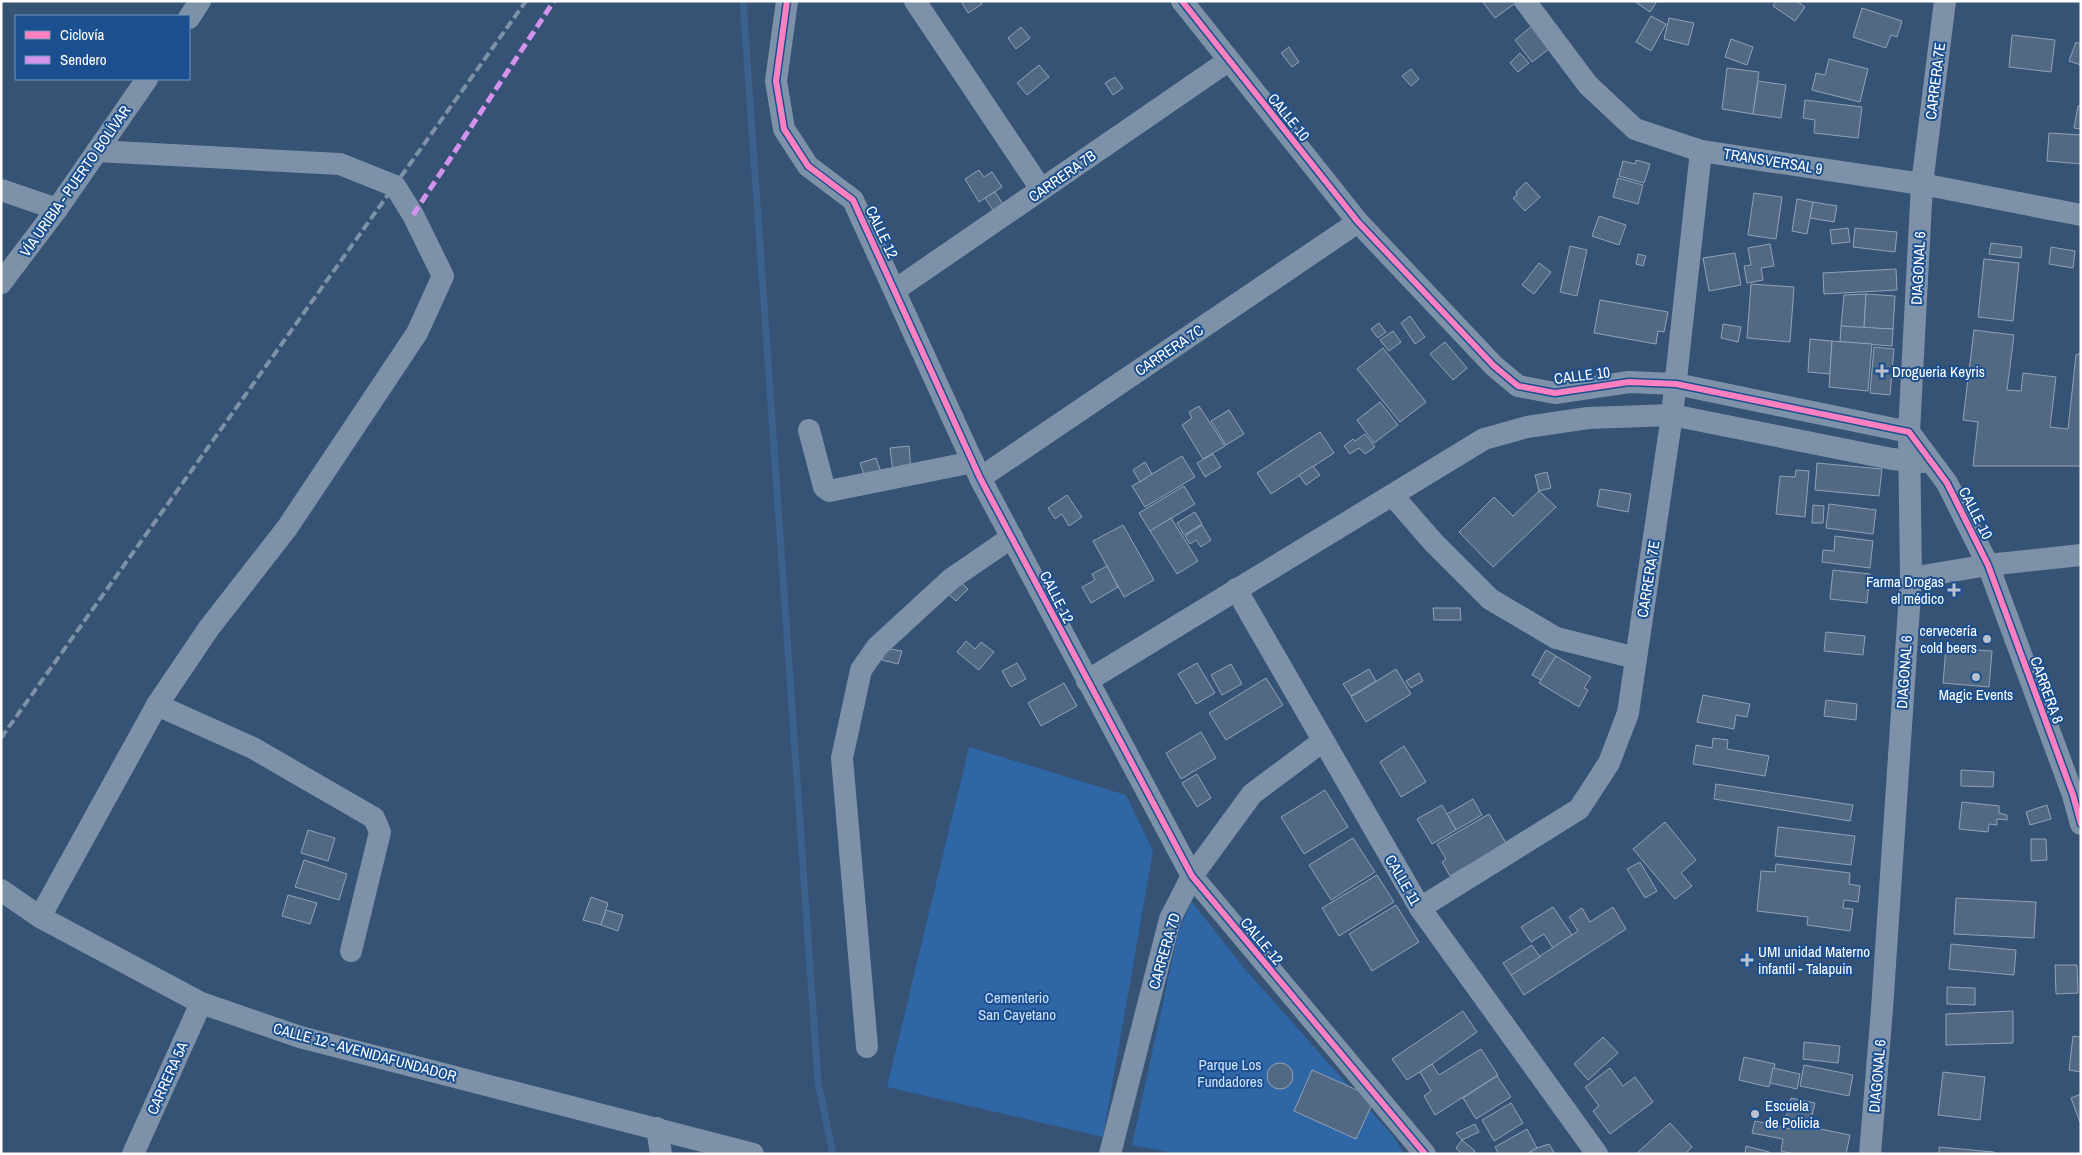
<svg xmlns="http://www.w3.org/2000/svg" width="2082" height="1155" viewBox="0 0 2082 1155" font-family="'Archivo Narrow',sans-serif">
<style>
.green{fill:#2f66a5}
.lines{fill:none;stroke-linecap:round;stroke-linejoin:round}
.stream{stroke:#3b618d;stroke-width:7}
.building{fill:#526984;stroke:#92a2b6}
.minor{stroke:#7d92a8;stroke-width:22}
.rail{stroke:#7e92a7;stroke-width:4;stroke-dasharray:9 4;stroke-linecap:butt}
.quiet{stroke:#d193ec;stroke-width:5;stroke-dasharray:10 5;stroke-linecap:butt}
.cycleway-casing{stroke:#1b4f8f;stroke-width:9}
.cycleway{stroke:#ff80c0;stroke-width:6}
.poi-dot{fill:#b9c2ce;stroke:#1b4f8f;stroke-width:2}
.labels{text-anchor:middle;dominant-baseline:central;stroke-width:4;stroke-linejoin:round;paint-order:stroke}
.street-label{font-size:15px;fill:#fff;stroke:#1b4f8f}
.poi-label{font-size:15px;fill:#fff;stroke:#1b4f8f;text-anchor:start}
.park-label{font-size:15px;fill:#cfe3fa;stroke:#1b4f8f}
</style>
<rect width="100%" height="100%" fill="#365274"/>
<!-- green -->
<g class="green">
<path d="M969,747L1126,795L1153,851L1103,1137L887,1087Z"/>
<path d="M1192,902L1244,968L1394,1137L1404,1154H1179L1132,1145L1179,929Z"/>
</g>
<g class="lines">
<!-- stream -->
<path class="stream" d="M743,1L818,1082L833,1154"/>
</g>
<!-- building -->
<g class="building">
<path d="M961,1H980L982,4L968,13Z"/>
<path d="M1482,1H1518L1495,18Z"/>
<path d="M1634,1H1657L1650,12Z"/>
<path d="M1776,1H1797L1805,7L1795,21L1773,6Z"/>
<path d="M1862,8L1902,21L1897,37L1891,35L1886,48L1853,37Z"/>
<path d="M1651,16L1666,24L1651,51L1636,42Z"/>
<path d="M1669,18L1694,23L1688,45L1664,39Z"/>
<path d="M1532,26L1554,45L1532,62L1515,40Z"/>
<path d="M1021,27L1030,38L1016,49L1008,38Z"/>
<path d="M2012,35L2055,40L2051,72L2009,67Z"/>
<path d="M1731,39L1753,47L1747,65L1725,57Z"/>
<path d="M2076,42L2081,44V65L2069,61Z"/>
<path d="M1289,47L1299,62L1292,67L1281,53Z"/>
<path d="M1520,53L1529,63L1518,72L1510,63Z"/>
<path d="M1829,59L1868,69L1860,102L1812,90L1816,73L1825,75Z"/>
<path d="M1039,65L1049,77L1027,95L1017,83Z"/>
<path d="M1727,68L1759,72L1753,114L1722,109Z"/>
<path d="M1411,69L1419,79L1411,86L1402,76Z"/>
<path d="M1115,77L1123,88L1113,95L1105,83Z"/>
<path d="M1758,81L1786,85L1781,118L1753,114Z"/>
<path d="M1805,100L1862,107L1858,138L1814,133L1815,120L1803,118Z"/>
<path d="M2078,106H2081V129L2074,128Z"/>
<path d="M2049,133L2081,135V164L2047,161Z"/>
<path d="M1636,160L1650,164L1644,183L1619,176L1623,161L1635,164Z"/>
<path d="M979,170L984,177L992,172L1002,187L979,202L965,179Z"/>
<path d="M1618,178L1643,185L1638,204L1613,197Z"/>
<path d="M1526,182L1540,197L1525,211L1513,198L1517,195L1516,192Z"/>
<path d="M995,192L1005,207L995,213L985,198Z"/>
<path d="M1754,193L1782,197L1776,239L1748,235Z"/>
<path d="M1797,199L1813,202L1807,234L1792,231Z"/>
<path d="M1813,202L1837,206L1834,222L1810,218Z"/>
<path d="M1599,216L1626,225L1619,245L1592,236Z"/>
<path d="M1848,228L1850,242L1832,244L1830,230Z"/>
<path d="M1855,228L1897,232L1895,252L1853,247Z"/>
<path d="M1991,243L2022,247L2021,258L1989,254Z"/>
<path d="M1770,244L1774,266L1761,268L1763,280L1747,283L1744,266L1751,265L1748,248Z"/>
<path d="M1570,246L1587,250L1577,296L1560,292Z"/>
<path d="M2051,247L2075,251L2073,268L2049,264Z"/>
<path d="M1735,253L1741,285L1709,291L1703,258Z"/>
<path d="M1638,254L1646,256L1643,266L1636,264Z"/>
<path d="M1984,259L2019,263L2013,321L1978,317Z"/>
<path d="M1539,263L1551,272L1534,294L1522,285Z"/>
<path d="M1896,269L1897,290L1824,294L1823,273Z"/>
<path d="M1751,284L1794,287L1790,342L1747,338Z"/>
<path d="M1866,294L1864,328L1841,326L1844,295Z"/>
<path d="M1866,294L1895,296L1893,329L1864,328Z"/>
<path d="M1600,300L1668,312L1664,332L1658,331L1656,344L1594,333Z"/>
<path d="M1410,316L1425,337L1415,344L1401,323Z"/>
<path d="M1379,323L1386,332L1378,338L1371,329Z"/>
<path d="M1723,324L1741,327L1738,342L1721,338Z"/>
<path d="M1841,326L1893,329L1892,346L1840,342Z"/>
<path d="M1974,330L2014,335L2007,390L2021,391L2023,373L2056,377L2050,427L2068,429L2076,355L2081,353V466H1973L1978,422L1963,420Z"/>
<path d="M1393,331L1401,342L1389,351L1380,340Z"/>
<path d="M1810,339L1832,341L1830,374L1808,372Z"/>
<path d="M1832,341L1872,344L1868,391L1829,387Z"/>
<path d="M1445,342L1467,368L1453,380L1430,354Z"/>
<path d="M1874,347L1894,349L1890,395L1870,393Z"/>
<path d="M1383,348L1426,402L1400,422L1357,369Z"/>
<path d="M1380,402L1398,425L1374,443L1357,420Z"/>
<path d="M1199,406L1225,446L1203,459L1182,425L1192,418L1189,412Z"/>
<path d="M1229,410L1244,434L1226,445L1211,421Z"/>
<path d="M1320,432L1334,453L1271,494L1257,473Z"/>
<path d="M1365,434L1375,447L1365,454L1359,448L1350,454L1344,446L1353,439L1355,441Z"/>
<path d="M909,446L911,470L893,472L890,448Z"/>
<path d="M1213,454L1221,467L1205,477L1197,463Z"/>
<path d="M1182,456L1195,477L1145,507L1132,486Z"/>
<path d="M876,458L882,475L866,480L860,463Z"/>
<path d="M1145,462L1152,474L1140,482L1133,470Z"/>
<path d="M1817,463L1882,469L1879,496L1815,490Z"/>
<path d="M1313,466L1320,475L1306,485L1299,475Z"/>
<path d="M1796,470L1809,471L1805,517L1776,514L1780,476L1795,477Z"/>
<path d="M1547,472L1551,488L1539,491L1535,475Z"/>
<path d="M1184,486L1195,504L1150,531L1139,513Z"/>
<path d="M1600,489L1631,494L1628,512L1597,506Z"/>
<path d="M1539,491L1556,507L1493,567L1459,532L1494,497L1513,516Z"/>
<path d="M1067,495L1082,517L1069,526L1062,514L1055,519L1048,508Z"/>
<path d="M1829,504L1876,510L1873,534L1826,528Z"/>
<path d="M1813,505L1824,506L1823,523H1812Z"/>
<path d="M1195,512L1202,524L1184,535L1177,523Z"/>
<path d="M1171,518L1198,561L1177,574L1150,531Z"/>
<path d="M1123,525L1154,580L1124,597L1093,541Z"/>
<path d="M1202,525L1211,540L1201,547L1196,540L1190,544L1185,536Z"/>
<path d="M1835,536L1873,541L1870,568L1822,562L1823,550L1834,551Z"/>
<path d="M1107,566L1118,587L1091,603L1082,587L1095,580L1092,574Z"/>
<path d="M1833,570L1870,574L1867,603L1830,599Z"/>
<path d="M956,578L968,589L956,601L944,590Z"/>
<path d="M1433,608H1460L1461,620H1434Z"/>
<path d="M1826,632L1865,636L1863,655L1824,651Z"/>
<path d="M966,641L975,649L981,642L994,652L979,670L957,652Z"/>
<path d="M884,648L902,651L898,664L882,660Z"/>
<path d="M1946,648L1992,651L1989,687L1943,683Z"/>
<path d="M1546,650L1556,656L1541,680L1532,675Z"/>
<path d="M1556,656L1591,677L1584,688L1588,690L1579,707L1539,683Z"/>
<path d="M1017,663L1026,679L1011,687L1002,671Z"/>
<path d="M1197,663L1215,693L1196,704L1178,674Z"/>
<path d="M1231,664L1242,684L1222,695L1211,675Z"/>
<path d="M1369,669L1376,681L1351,696L1343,684Z"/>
<path d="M1396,669L1411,694L1366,722L1351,697Z"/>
<path d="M1419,673L1423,681L1411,688L1406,681Z"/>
<path d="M1266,678L1283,705L1226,740L1209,713Z"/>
<path d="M1064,683L1077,706L1041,726L1028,703Z"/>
<path d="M1703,695L1750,704L1747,717L1736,715L1734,729L1697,722Z"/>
<path d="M1826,700L1857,704L1856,720L1824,716Z"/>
<path d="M1201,732L1216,758L1181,779L1166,753Z"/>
<path d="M1713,738L1728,740L1727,749L1769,756L1765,776L1693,764L1696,745L1712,748Z"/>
<path d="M1404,746L1426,782L1401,797L1380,762Z"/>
<path d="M1961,770L1994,772L1993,787L1961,786Z"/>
<path d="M1197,774L1211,798L1197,807L1182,783Z"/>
<path d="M1716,784L1853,805L1850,821L1714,799Z"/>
<path d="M1325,790L1348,827L1304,854L1281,817Z"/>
<path d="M1473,799L1482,815L1456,830L1447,814Z"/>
<path d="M1962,802L1999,806V813L2007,815V820L1997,819V825L1989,824L1988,832L1959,829Z"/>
<path d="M1442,805L1456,830L1432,844L1417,819Z"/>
<path d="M2047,805L2051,819L2030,825L2026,812Z"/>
<path d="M1489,814L1506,843L1450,876L1442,862L1446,859L1437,844Z"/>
<path d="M1665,822L1696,860L1681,873L1692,886L1675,899L1633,849Z"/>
<path d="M1778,827L1855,836L1851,865L1775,856Z"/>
<path d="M308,830L335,838L328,861L301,853Z"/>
<path d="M1353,838L1375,872L1331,900L1309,865Z"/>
<path d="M2031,839H2046L2047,860L2031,861Z"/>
<path d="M304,860L347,874L339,900L295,887Z"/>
<path d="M1640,862L1657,891L1645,898L1627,869Z"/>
<path d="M1776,864L1850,873L1849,884L1860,886L1858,902L1844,900L1843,908L1853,909L1850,931L1807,925L1808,917L1757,911L1761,871L1775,872Z"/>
<path d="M1377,875L1394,902L1339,936L1322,908Z"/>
<path d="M288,895L317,903L310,924L282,916Z"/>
<path d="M591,897L608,903L601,925L583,920Z"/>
<path d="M1956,898L2036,902L2034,938L1954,934Z"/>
<path d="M1396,905L1419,942L1372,971L1349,934Z"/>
<path d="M1553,907L1572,935L1553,948L1544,934L1531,942L1521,927Z"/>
<path d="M1613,907L1626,929L1524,995L1511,975L1578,931L1569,917L1582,908L1590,922Z"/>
<path d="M606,910L623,915L618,931L601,925Z"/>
<path d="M1951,944L2016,950L2014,975L1949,969Z"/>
<path d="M1532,945L1540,957L1511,975L1503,963Z"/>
<path d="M2055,965H2077L2078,993L2056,994Z"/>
<path d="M1947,987L1975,988V1005L1947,1004Z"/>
<path d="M1463,1011L1477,1032L1432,1064L1407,1080L1392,1059Z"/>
<path d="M2013,1011V1043L1946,1045V1014Z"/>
<path d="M2073,1036L2081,1037V1072L2069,1070Z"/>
<path d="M1603,1037L1618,1053L1588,1080L1574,1064Z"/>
<path d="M1804,1042L1840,1046L1838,1063L1803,1059Z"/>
<path d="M1481,1049L1498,1075L1435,1115L1424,1096L1431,1091L1420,1072L1432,1064L1439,1075Z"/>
<path d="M1744,1057L1775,1064L1769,1087L1739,1080Z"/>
<circle cx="1280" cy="1076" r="13"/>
<path d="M1804,1065L1853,1075L1849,1096L1800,1086Z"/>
<path d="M1610,1068L1623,1086L1635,1077L1653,1102L1610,1134L1593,1111L1599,1106L1585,1087Z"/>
<path d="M1773,1068L1800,1074L1797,1089L1770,1083Z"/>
<path d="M1312,1070L1375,1098L1356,1139L1294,1111Z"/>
<path d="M1943,1072L1985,1077L1980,1120L1938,1115Z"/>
<path d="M1497,1076L1511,1097L1476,1119L1463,1098Z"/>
<path d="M2081,1094V1125L2071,1098Z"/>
<path d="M1791,1098L1815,1103L1810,1124L1786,1118Z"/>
<path d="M1511,1103L1523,1123L1494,1141L1482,1120Z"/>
<path d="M1755,1121L1790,1129L1791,1123L1850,1135L1846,1154H1793L1781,1151L1783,1139L1752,1133Z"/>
<path d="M1670,1123L1692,1147L1685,1154H1636Z"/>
<path d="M1475,1124L1479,1132L1462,1140L1456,1133Z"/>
<path d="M1527,1129L1537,1148L1526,1154H1499L1495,1147Z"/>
<path d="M1462,1140L1475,1151L1472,1154H1462L1456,1148Z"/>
<path d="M1549,1144L1555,1154H1527L1537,1148Z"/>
<path d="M1746,1146L1769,1152V1154H1745Z"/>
<path d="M1939,1147L1994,1152L1993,1154H1939Z"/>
</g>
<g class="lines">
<!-- minor -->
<g class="minor">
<path d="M787,1L776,81L784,129L808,166L853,200L980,478L1192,876L1425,1154"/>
<path d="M915,1L1041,189"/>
<path d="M1182,1L1358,222L1494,366L1518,386L1555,393L1629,382L1676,384L1909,432L1947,483L1988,565L2073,795L2081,824"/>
<path d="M1525,1L1588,85L1635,129L1701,151L1922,184L2081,215"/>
<path d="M189,18L200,1"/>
<path d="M1,190L57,209"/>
<path d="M1,283L57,209L147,79"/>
<path d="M895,290L1228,61"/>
<path d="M809,430L824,487L829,491L973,462"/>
<path d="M980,478L1358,222"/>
<path d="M1393,496L1434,543L1490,599L1556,638L1636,658"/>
<path d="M1911,578L1988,565L2081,555"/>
<path d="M1236,589L1420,908L1597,1154"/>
<path d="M1087,681L1484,439L1527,427L1588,418L1672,415L1892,459L1923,462"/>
<path d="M157,705L253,748L374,818L380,832L351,951"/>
<path d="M1,890L40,917L201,1003L300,1037L753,1154"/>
<path d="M1420,908L1579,809L1609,763L1628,713L1672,415L1701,151"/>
<path d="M40,917L157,705L209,628L287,528L417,333L443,276L413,215L395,186L340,164L97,151"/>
<path d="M867,1047L842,758L861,670L877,647L951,579L1012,537"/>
<path d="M657,1128L661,1154"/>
<path d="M133,1154L201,1003"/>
<path d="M1110,1154L1170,919L1192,876L1252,794L1323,741"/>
<path d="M1870,1154L1882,1009L1911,578L1909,432L1922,184L1945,1"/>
</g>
<!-- rail -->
<path class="rail" d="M1,738L526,1"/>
<!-- quiet -->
<path class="quiet" d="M413,215L554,1"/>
<defs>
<g id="cycleway">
<path d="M787,1L776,81L784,129L808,166L853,200L980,478L1192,876L1425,1154"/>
<path d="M1182,1L1358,222L1494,366L1518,386L1555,393L1629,382L1676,384L1909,432L1947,483L1988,565L2073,795L2081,824"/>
</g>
</defs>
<!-- cycleway casing -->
<use href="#cycleway" class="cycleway-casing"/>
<!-- cycleway -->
<use href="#cycleway" class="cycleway"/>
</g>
<!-- markers -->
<g class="poi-dot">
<path d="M1879.5 363.5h5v5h5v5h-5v5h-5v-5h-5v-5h5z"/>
<path d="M1951.5 582.5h5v5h5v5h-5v5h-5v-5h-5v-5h5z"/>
<circle cx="1987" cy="639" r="5"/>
<circle cx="1976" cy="677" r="5"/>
<path d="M1744.5 952.5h5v5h5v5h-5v5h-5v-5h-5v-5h5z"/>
<circle cx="1755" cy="1114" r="5"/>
</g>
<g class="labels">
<!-- street labels -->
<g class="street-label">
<text transform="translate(1935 81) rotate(-83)">CARRERA 7E</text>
<text transform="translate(1289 117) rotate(51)">CALLE 10</text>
<text transform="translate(1773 161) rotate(9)">TRANSVERSAL 9</text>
<text transform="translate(1062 176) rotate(-35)">CARRERA 7B</text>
<text transform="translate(75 181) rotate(-55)">VÍA URIBIA - PUERTO BOLÍVAR</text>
<text transform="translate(882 232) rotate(65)">CALLE 12</text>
<text transform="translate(1918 268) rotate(-87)">DIAGONAL 6</text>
<text transform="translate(1169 350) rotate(-34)">CARRERA 7C</text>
<text transform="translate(1582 375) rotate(-7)">CALLE 10</text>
<text transform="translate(1976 513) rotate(63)">CALLE 10</text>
<text transform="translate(1648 579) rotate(-81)">CARRERA 7E</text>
<text transform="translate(1057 597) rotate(63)">CALLE 12</text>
<text transform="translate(1904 672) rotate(-86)">DIAGONAL 6</text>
<text transform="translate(2047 690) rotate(70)">CARRERA 8</text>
<text transform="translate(1403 880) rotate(60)">CALLE 11</text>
<text transform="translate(1262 941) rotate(50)">CALLE 12</text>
<text transform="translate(1164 951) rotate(-74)">CARRERA 7D</text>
<text transform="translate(365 1052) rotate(15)">CALLE 12 - AVENIDAFUNDADOR</text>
<text transform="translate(1877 1076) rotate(-85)">DIAGONAL 6</text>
<text transform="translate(167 1078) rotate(-66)">CARRERA 5A</text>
</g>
<!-- poi labels -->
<g class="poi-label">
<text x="1892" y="371">Drogueria Keyris</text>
<text x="1944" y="581" text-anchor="end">Farma Drogas<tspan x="1944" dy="17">el médico</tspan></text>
<text x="1977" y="630" text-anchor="end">cervecería<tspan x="1977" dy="17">cold beers</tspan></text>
<text x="1976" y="694" text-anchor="middle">Magic Events</text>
<text x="1758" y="951">UMI unidad Materno<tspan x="1758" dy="17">infantil - Talapuin</tspan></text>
<text x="1765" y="1105">Escuela<tspan x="1765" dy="17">de Policia</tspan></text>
</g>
<!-- park labels -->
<g class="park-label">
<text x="1017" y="997">Cementerio<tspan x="1017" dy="17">San Cayetano</tspan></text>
<text x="1230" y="1064">Parque Los<tspan x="1230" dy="17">Fundadores</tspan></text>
</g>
</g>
<!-- border -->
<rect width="2082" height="1155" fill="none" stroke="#ffffff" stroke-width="5"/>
<!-- legend -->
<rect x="15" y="15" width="175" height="65" fill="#1b4f8f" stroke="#7695bc"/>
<rect x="25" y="31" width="25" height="8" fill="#ff80c0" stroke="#7695bc"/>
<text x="60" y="40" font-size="15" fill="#ffffff">Ciclovía</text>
<rect x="25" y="56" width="25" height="8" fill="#d193ec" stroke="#7695bc"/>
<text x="60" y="65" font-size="15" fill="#ffffff">Sendero</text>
</svg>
